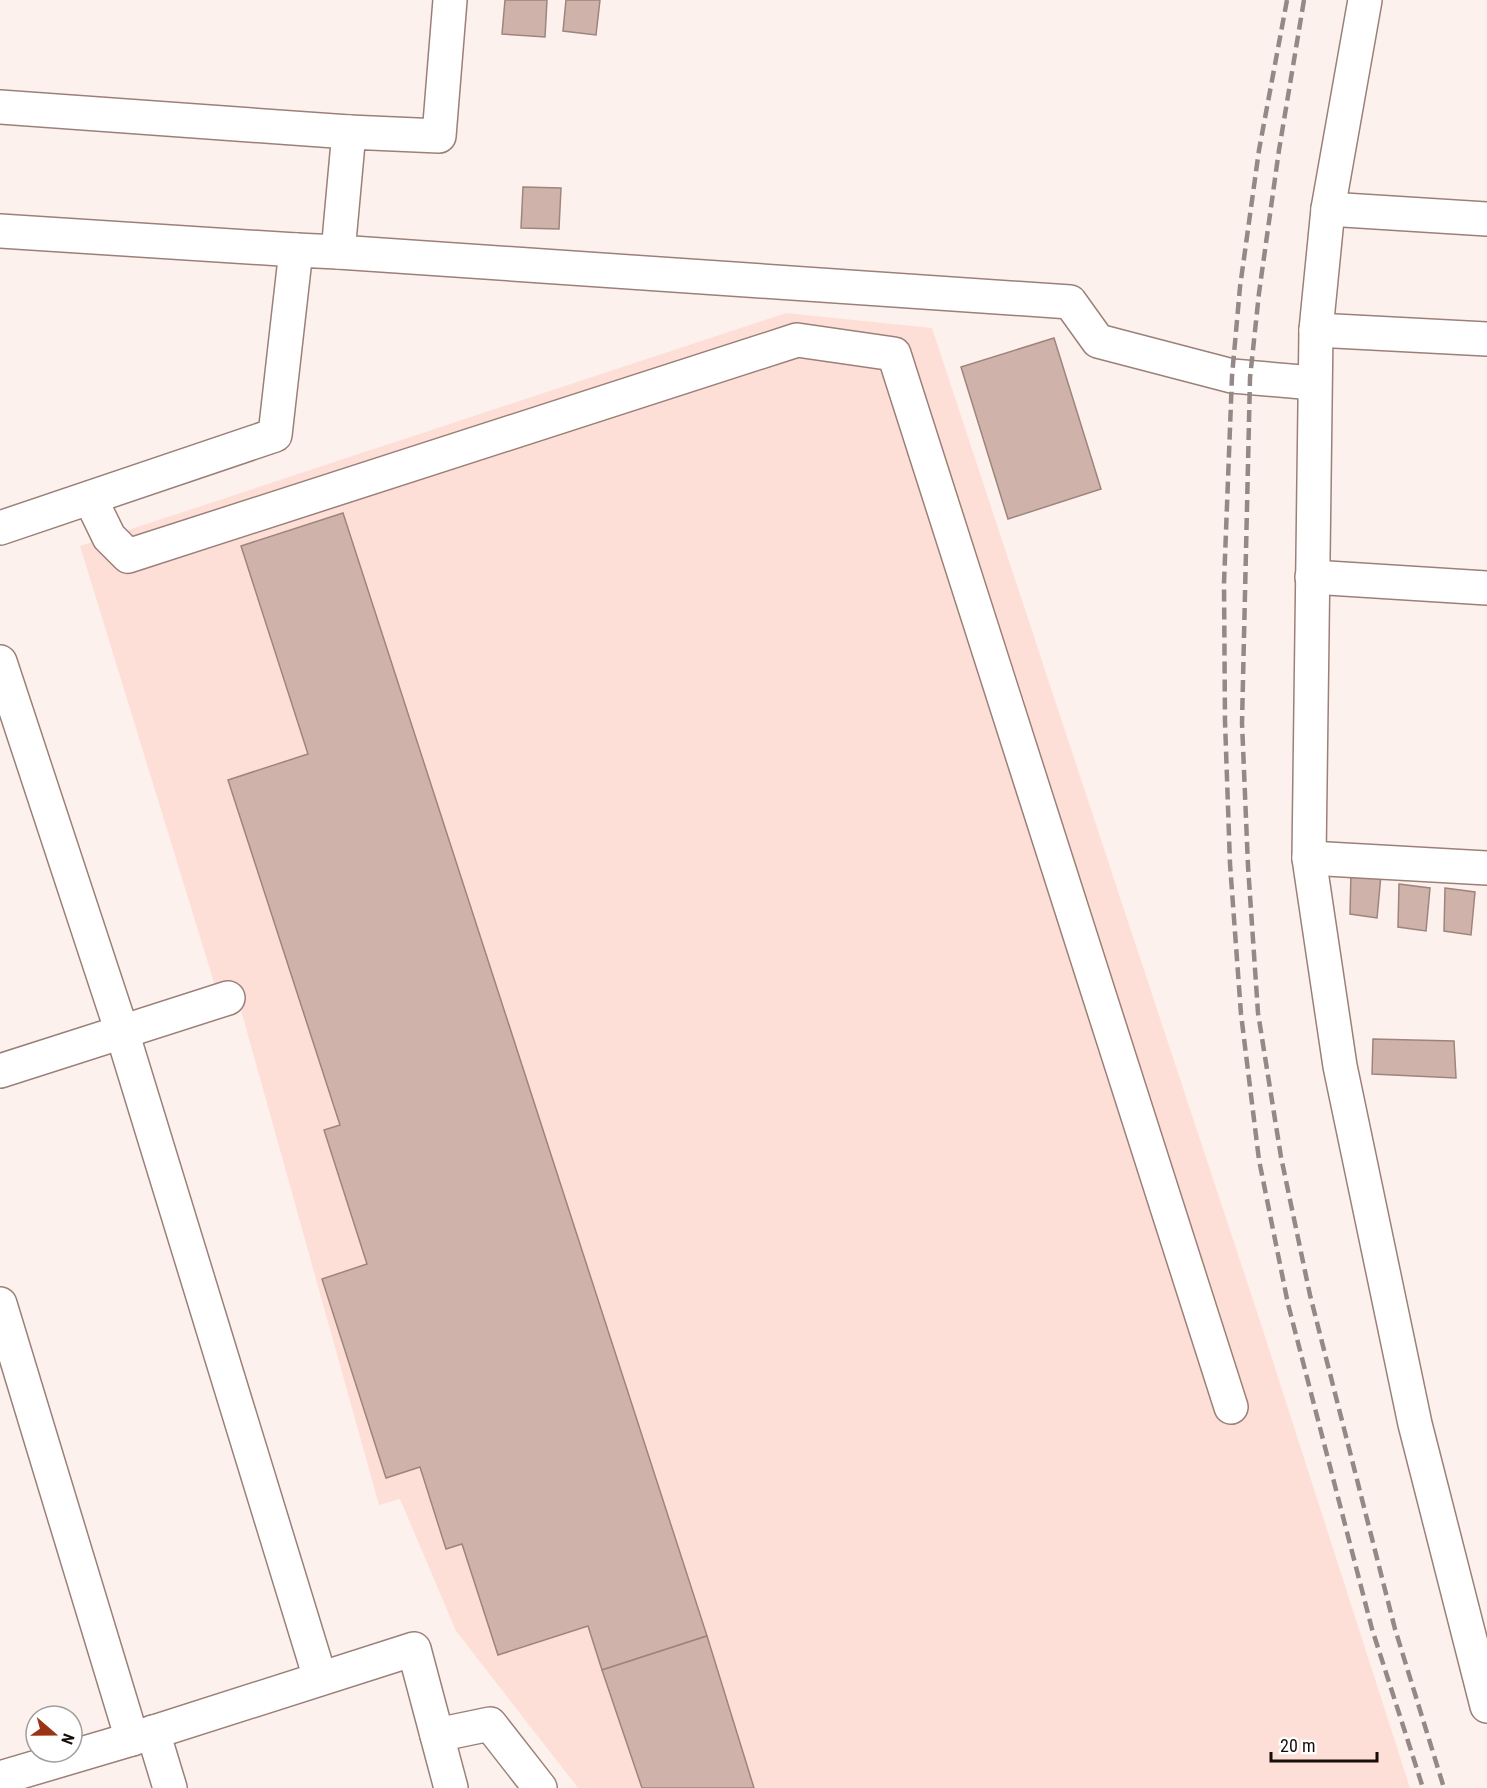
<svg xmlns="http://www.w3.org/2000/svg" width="1487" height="1788" viewBox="0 0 1487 1788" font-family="'Roboto Condensed',sans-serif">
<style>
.built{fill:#fedfd7}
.building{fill:#cfb3ab;stroke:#9f847c;stroke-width:1.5}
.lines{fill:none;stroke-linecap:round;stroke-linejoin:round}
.minor-casing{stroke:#9b8078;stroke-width:36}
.minor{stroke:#fff;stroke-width:33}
.rail{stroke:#948986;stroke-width:4.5;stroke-dasharray:12 6;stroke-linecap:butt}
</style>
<rect width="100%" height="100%" fill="#fdf1ed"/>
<!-- built -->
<path class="built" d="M786,313L932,328L1260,1321L1410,1788H578L456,1631L400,1499L379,1505L234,985L216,989L80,546Z"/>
<!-- building -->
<g class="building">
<path d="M505,0H547L545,37L502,34Z"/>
<path d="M566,0H600L596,35L563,31Z"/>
<path d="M523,187L561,188L559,229L521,228Z"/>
<path d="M1054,338L1101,489L1008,519L961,367Z"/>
<path d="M343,513L707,1636L602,1670L588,1626L498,1655L462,1544L446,1549L420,1467L386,1478L322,1279L367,1264L324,1130L340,1125L228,780L308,754L241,546Z"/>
<path d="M1351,872L1381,875L1377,918L1350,914Z"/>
<path d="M1399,884L1430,888L1426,931L1398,927Z"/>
<path d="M1445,888L1475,892L1471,935L1444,931Z"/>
<path d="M1373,1039L1454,1041L1456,1078L1372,1074Z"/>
<path d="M707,1636L754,1788H642L602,1670Z"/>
</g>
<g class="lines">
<defs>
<g id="minor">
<path d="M1365,0L1328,209L1316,330L1309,858L1340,1066L1415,1424L1487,1706"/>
<path d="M0,107L349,132"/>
<path d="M1328,209L1487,219"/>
<path d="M0,231L296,250"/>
<path d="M338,252L1070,302L1098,341L1232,376L1314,383"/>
<path d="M1316,330L1487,339"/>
<path d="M90,498L109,537L128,556L797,340L894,354L1231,1407"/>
<path d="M0,528L275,435L296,250L338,252L349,132L439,136L450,0"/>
<path d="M1312,577L1487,588"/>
<path d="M0,662L122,1032L320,1678"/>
<path d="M1309,858L1487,868"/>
<path d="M0,1071L228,998"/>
<path d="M0,1304L132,1739"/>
<path d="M153,1732L170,1788"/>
<path d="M437,1735L490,1724L540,1788"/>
<path d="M0,1778L132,1739L414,1649L451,1788"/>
</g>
</defs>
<!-- minor casing -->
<use href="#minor" class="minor-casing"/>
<!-- minor -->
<use href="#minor" class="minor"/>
<!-- rail -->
<g class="rail">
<path d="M1287,0L1259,150L1240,287L1232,376L1224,583L1225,721L1230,864L1241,1014L1259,1160L1288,1304L1372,1629L1423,1788"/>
<path d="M1304,0L1279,150L1259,293L1250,378L1242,723L1248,866L1258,1013L1281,1157L1310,1295L1395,1629L1444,1788"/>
</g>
</g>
<!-- north arrow -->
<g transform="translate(54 1734) rotate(110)"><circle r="28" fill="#ffffff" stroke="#a29e9d" stroke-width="1.5"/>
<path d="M0-4.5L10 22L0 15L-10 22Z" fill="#9b3315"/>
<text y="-9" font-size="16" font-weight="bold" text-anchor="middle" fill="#170d0a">N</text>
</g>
<!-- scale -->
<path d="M1271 1752v9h106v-9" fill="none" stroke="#170d0a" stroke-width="3"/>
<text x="1280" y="1752" font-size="18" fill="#170d0a" stroke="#ffffff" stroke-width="4.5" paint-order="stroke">20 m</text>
</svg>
